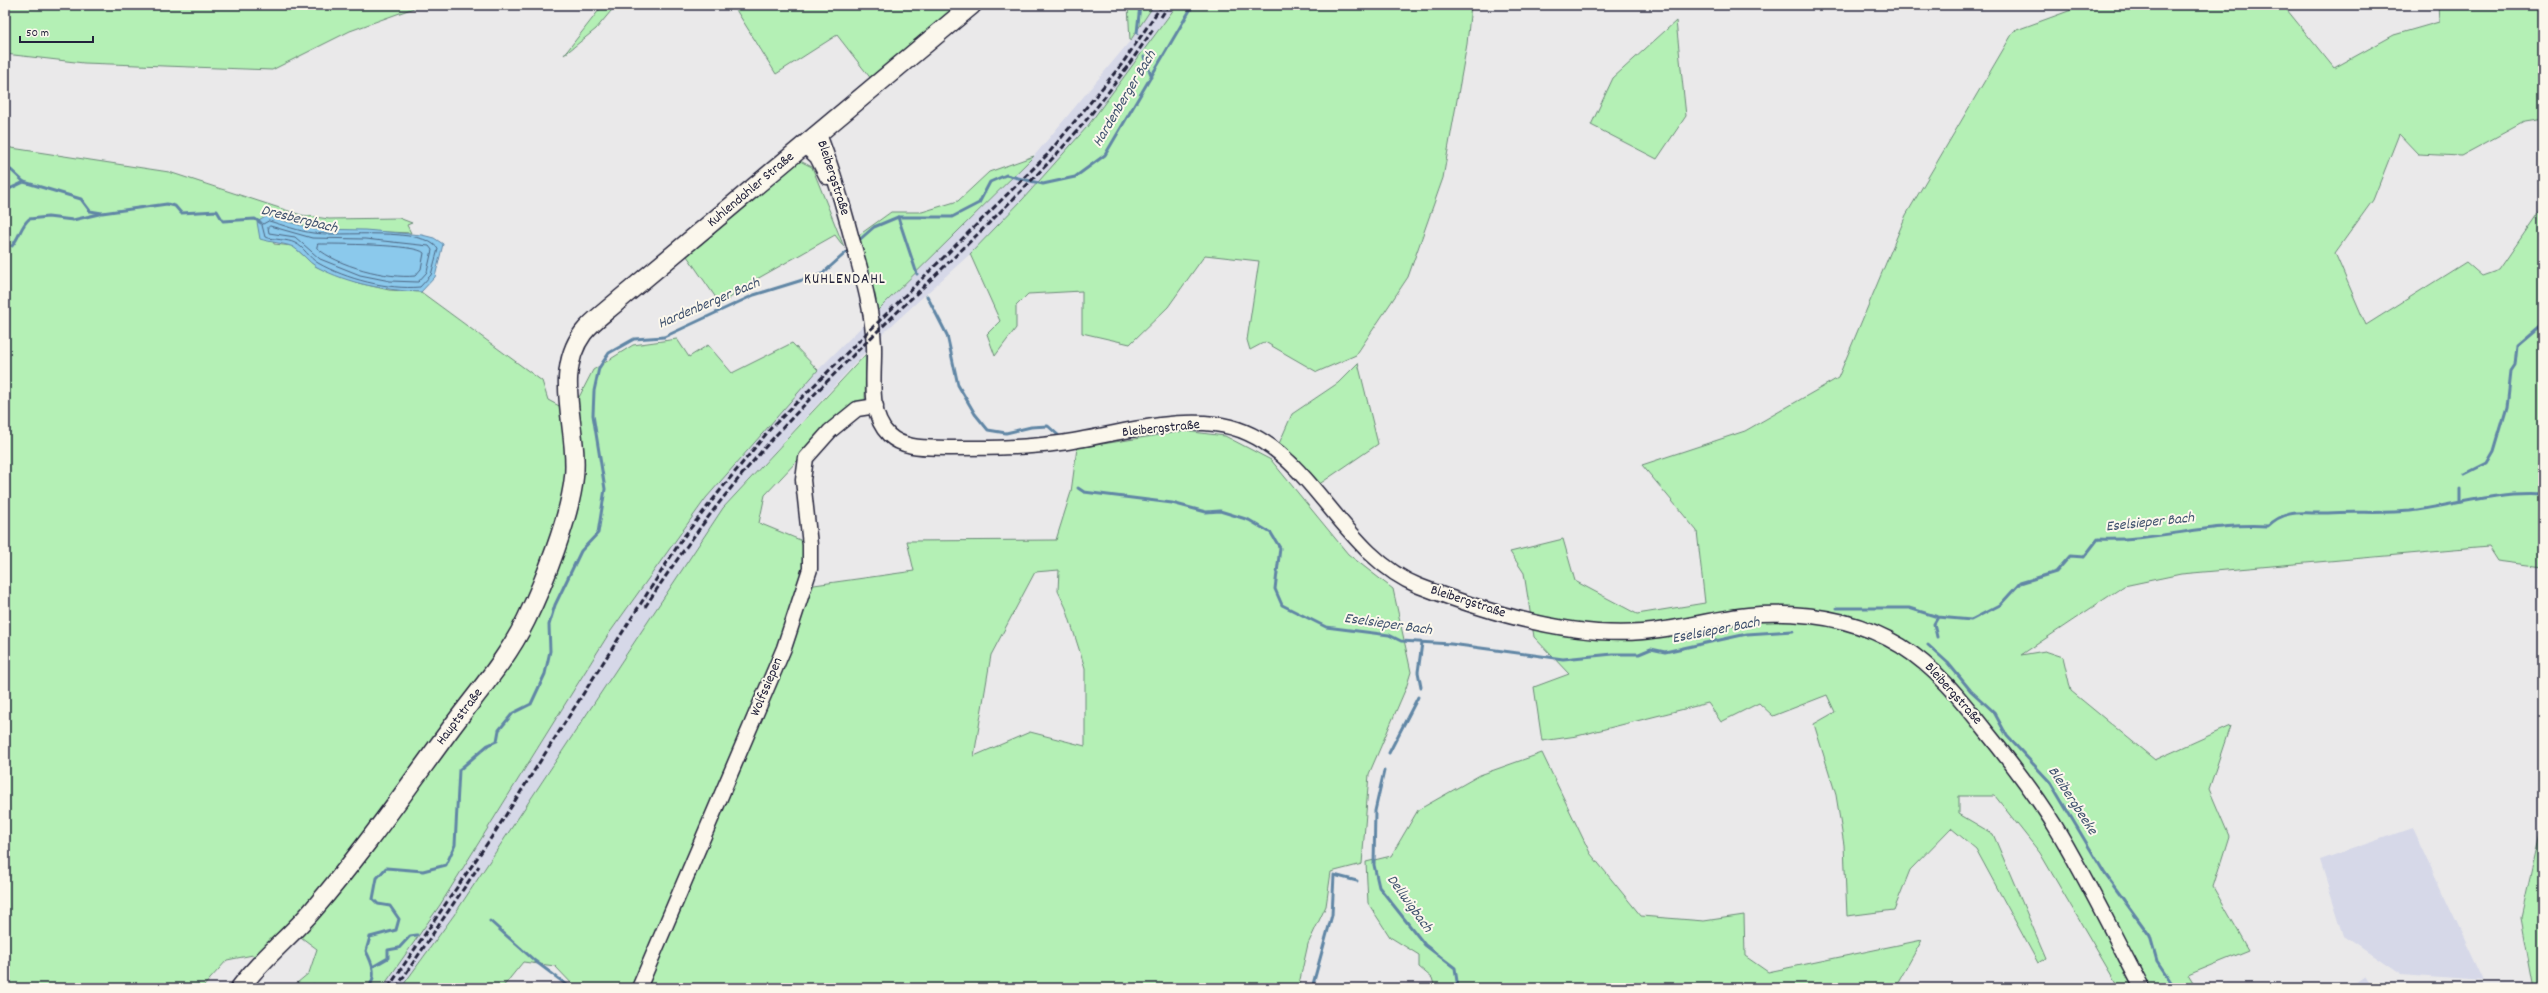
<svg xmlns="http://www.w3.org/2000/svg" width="2548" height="993" viewBox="0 0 2548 993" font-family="Dekko,sans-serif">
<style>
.built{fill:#d6d8e8}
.green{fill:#b4f0b5;stroke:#6b8978;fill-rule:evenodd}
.water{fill:#8bc9ec;stroke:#6186a5}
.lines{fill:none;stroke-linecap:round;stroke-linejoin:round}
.shore{stroke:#4c6582;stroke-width:1}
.stream{stroke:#6186a5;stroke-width:3}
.minor-casing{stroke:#22223b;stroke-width:17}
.major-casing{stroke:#22223b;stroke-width:21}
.minor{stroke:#fbf7ec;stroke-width:14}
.major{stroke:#fbf7ec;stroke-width:18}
.rail{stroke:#22223b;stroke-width:3;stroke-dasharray:6 3;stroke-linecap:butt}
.labels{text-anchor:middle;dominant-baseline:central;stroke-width:4;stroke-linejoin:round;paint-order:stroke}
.street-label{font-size:14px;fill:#22223b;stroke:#fbf7ec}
.water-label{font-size:15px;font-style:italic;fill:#425470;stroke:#fbf7ec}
.neighbourhood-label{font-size:15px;letter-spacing:1px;fill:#22223b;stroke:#fbf7ec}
</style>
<rect width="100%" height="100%" fill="#eae9ea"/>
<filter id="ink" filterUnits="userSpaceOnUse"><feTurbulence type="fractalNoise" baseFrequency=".025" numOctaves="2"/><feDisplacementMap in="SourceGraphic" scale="8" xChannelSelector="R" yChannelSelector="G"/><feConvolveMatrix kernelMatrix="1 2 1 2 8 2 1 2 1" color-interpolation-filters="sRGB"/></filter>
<g filter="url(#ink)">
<!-- built -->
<g class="built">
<path d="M1154,5H1177L1087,127L1023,199L970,254L880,336L723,508L454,915L401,988H382L440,905L608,635L706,498L818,370L1034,156L1130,41Z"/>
<path d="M2412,828L2484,981L2401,975L2344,936L2320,860Z"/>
<path d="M2366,976L2374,988H2349Z"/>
</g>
<!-- green -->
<g class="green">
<path d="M5,5H422L350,31L272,70L84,63L5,54Z"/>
<path d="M603,5H616L596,29L564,55Z"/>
<path d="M733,5H965L872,80L837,35L776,74Z"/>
<path d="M1128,5H1154L1130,41Z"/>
<path d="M1177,5H1471L1467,44L1443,178L1408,277L1356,355L1317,372L1265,342L1250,350L1247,340L1259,261L1205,255L1168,307L1130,344L1082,333V291L1028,294L1016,306V328L995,356L987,334L1000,321L970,254L1023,199L1087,127Z"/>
<path d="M2085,5H2283L2334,68L2394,35L2439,22L2438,5H2543V119L2524,122L2461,156L2418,154L2399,134L2373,200L2335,253L2366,325L2466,262L2482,276L2499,270L2543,206V567L2497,561L2488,547L2181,574L2124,586L2021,655L2045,651L2063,657L2071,691L2155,760L2230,726L2209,789L2229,836L2213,887L2249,950L2188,975L2196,988H2119L2040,853L1995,796H1959V814L1993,834L2046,958L2038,963L1976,849L1951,828L1910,870L1894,910L1847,916L1844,845L1836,795L1814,724L1835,712L1827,695L1773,716L1759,703L1721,722L1708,703L1577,736L1542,741L1534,687L1569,674L1534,637L1524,573L1510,552L1563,539L1575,581L1637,614L1705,603L1697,531L1642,465L1745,431L1838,378L1906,215L2014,31Z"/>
<path d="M1676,21L1686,116L1657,159L1591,125L1613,78Z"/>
<path d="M5,147L169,172L301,215L329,219L399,218L412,223L407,225L411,233L314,229L267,216L274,244L293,246L315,266L358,283L389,290L421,292L542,381L548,400L563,408L575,405L593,370L633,345L677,339L689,357L708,345L732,373L792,343L818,370L706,498L608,635L440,905L382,988H291L309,973L317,949L298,935L264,965L253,955L227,960L202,988H5Z"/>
<path d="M1034,156L877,311L859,235L891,212H922L958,201L989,172Z"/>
<path d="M800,161L812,167L844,247L835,235L748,284L721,305L687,256Z"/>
<path d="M866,354L865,400L844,411L765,495L759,523L805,542V568L781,643L634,988H576L555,966L523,962L502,988H401L454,915L723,508Z"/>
<path d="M1358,363L1378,444L1318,485L1296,457L1278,446L1292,414L1338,383Z"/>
<path d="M1185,431L1225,436L1271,460L1348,554L1393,589L1411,672L1406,688L1369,774L1362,864L1331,872L1326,906L1308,944L1299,984L1295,988H643L807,586L914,571L907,541L1056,540L1071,492L1077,448ZM1059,570L1058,591L1066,608L1085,668V746L1030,732L974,756L991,655L1035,572Z"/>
<path d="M1542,753L1590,853L1641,916L1704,921L1744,915L1745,956L1768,972L1922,940L1895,988H1475L1474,985L1475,988H1435L1432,978L1419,967V955L1390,937L1368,903L1366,862L1391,856L1418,810L1480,775Z"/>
<path d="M2543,820V988H2534L2521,918Z"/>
</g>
<!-- water -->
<path class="water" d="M267,216L314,229L365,230L422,235L434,238L443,244L435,277L421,292C385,290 349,284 317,267C308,262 302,252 293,247C288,244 269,242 260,239L257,222Z"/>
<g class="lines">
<!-- shore -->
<g class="shore">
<path d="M269,221C283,225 298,231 313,233C339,237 424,226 438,249L431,275L420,287C388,290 346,279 318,263C309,258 304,247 295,243C287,239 274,240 265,237L262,225Z"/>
<path d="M270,226L312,238L365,239L429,246L432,250L427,272L418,282L390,281L360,275L320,259L295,237L269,233L268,228Z"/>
<path d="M318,244C334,244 417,244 424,253L421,269L415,276C388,279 337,266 317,248Z"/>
</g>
<!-- stream -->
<g class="stream">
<path d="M1137,33L1140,5"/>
<path d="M1144,57L1152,77"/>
<path d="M5,169L11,170L24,182"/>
<path d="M5,191L24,182L81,199L90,211L102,213L167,204L175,206L181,213L217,211L223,221L255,219L261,223"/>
<path d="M898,217L917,274"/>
<path d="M857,242L874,227L898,217H952L979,203L990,182L1006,175L1043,184L1075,177L1105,155L1193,5"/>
<path d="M12,246C20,237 20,227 29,219L48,217L73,220L99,214"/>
<path d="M927,296L947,335L958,385L975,414L988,430L1006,433L1031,427L1048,426L1058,435"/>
<path d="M2465,474L2487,463L2494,451L2507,407L2511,371L2515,365L2517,345L2543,323"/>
<path d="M1078,488L1084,492L1172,503L1206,512L1220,511L1249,520L1271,533L1280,548L1275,589L1282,605L1326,627L1389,635L1401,641L1451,644L1563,659L1613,654H1639L1651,649L1665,652L1747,634L1793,631"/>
<path d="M2460,502V489"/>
<path d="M1837,608H1909L1938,617L1971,620L2000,605L2020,583L2056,572L2070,556L2084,557L2098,539C2155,542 2211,522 2268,526C2287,508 2303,514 2328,513C2356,511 2381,514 2410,511C2453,505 2500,491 2543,494"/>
<path d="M1937,637L1934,624L1938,617"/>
<path d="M1928,645L1948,663L1971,691L1994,712L2007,736L2050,782L2105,874L2150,936L2157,961L2175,988"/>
<path d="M1421,687L1418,672L1422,643"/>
<path d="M1389,753L1418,697"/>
<path d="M1384,771L1375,811L1374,865L1379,887L1425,945L1455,968L1458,988"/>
<path d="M490,921L535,961L571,988"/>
<path d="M374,966L388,958V950L399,948L410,936L417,935"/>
<path d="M311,988L313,985L323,988"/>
<path d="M368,988C378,976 372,963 366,951L370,937L396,930L399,919L390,906L378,904L373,899L377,878L386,868L423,871L446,865L455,845L459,770L488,745L497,741L499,730L513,713L531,704L545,674L550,651L549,625L555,605L581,551L598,533L605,489L593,415L594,391L599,368L609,353L634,339L664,337L754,295L822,274L850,249"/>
<path d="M1312,988L1332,915L1334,875L1357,881"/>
</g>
<defs>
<g id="minor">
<path d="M819,134C830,163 839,191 847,221C858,263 872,302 874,346C875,373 867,414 889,435C905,450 929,447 950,448C986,448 1024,448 1060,443C1110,436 1163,418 1215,424C1308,435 1335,552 1419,586C1486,612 1570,638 1642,632C1682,629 1720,616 1760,614C1808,612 1859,620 1901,646C1936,668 1960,698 1985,730C2010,761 2034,792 2055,826C2087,879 2113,934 2142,988"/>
<path d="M805,146L817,157L827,177"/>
<path d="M639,988L784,648L810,569V545L803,480L806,458L830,431L857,409L876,406"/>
</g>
<path id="major" d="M240,988C261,959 290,937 313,910C362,853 405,791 449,731C476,694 506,661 526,620C544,583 570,517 574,477C579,429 552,375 583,333C593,320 607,311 619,300L972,5"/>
</defs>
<!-- minor casing -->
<use href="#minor" class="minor-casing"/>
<!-- major casing -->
<use href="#major" class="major-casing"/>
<!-- minor -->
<use href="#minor" class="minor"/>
<!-- major -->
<use href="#major" class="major"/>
<!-- rail -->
<g class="rail">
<path d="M1161,17L1169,5"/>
<path d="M645,607C685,546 728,488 777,434C864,339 962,254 1051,160C1089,120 1123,74 1154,28"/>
<path d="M388,988L495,832L682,539L726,483L771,428L1047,155L1122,64L1162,5"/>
<path d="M396,988L479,866"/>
</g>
</g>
</g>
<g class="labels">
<!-- street labels -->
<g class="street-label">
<text transform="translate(833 178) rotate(72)">Bleibergstraße</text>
<text transform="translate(751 190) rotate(-40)">Kuhlendahler Straße</text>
<text transform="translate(1161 429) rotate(-6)">Bleibergstraße</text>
<text transform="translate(1468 602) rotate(18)">Bleibergstraße</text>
<text transform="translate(767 687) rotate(-67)">Wolfssiepen</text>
<text transform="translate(1953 694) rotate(48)">Bleibergstraße</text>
<text transform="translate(460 717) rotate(-53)">Hauptstraße</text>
</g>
<!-- water labels -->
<g class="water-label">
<text transform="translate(1125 99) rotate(-59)">Hardenberger Bach</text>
<text transform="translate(299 220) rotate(14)">Dresbergbach</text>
<text transform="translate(709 304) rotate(-23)">Hardenberger Bach</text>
<text transform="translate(2150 523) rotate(-6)">Eselsieper Bach</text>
<text transform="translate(1388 625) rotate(8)">Eselsieper Bach</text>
<text transform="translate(1716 631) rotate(-11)">Eselsieper Bach</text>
<text transform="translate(2072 801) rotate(57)">Bleibergbeeke</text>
<text transform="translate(1409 904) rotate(54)">Dellwigbach</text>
</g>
<!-- neighbourhood labels -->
<g class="neighbourhood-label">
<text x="845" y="280">KUHLENDAHL</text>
</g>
</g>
<!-- margin -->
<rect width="2548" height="993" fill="none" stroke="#fbf7ec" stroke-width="20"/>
<rect x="10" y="10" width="2528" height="973" fill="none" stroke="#22223b" stroke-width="1.5" filter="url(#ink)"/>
<!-- scale -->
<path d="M20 36v6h73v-6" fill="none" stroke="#22223b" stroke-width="2"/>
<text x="26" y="36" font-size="12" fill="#22223b" stroke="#fbf7ec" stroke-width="3" paint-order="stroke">50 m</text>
</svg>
